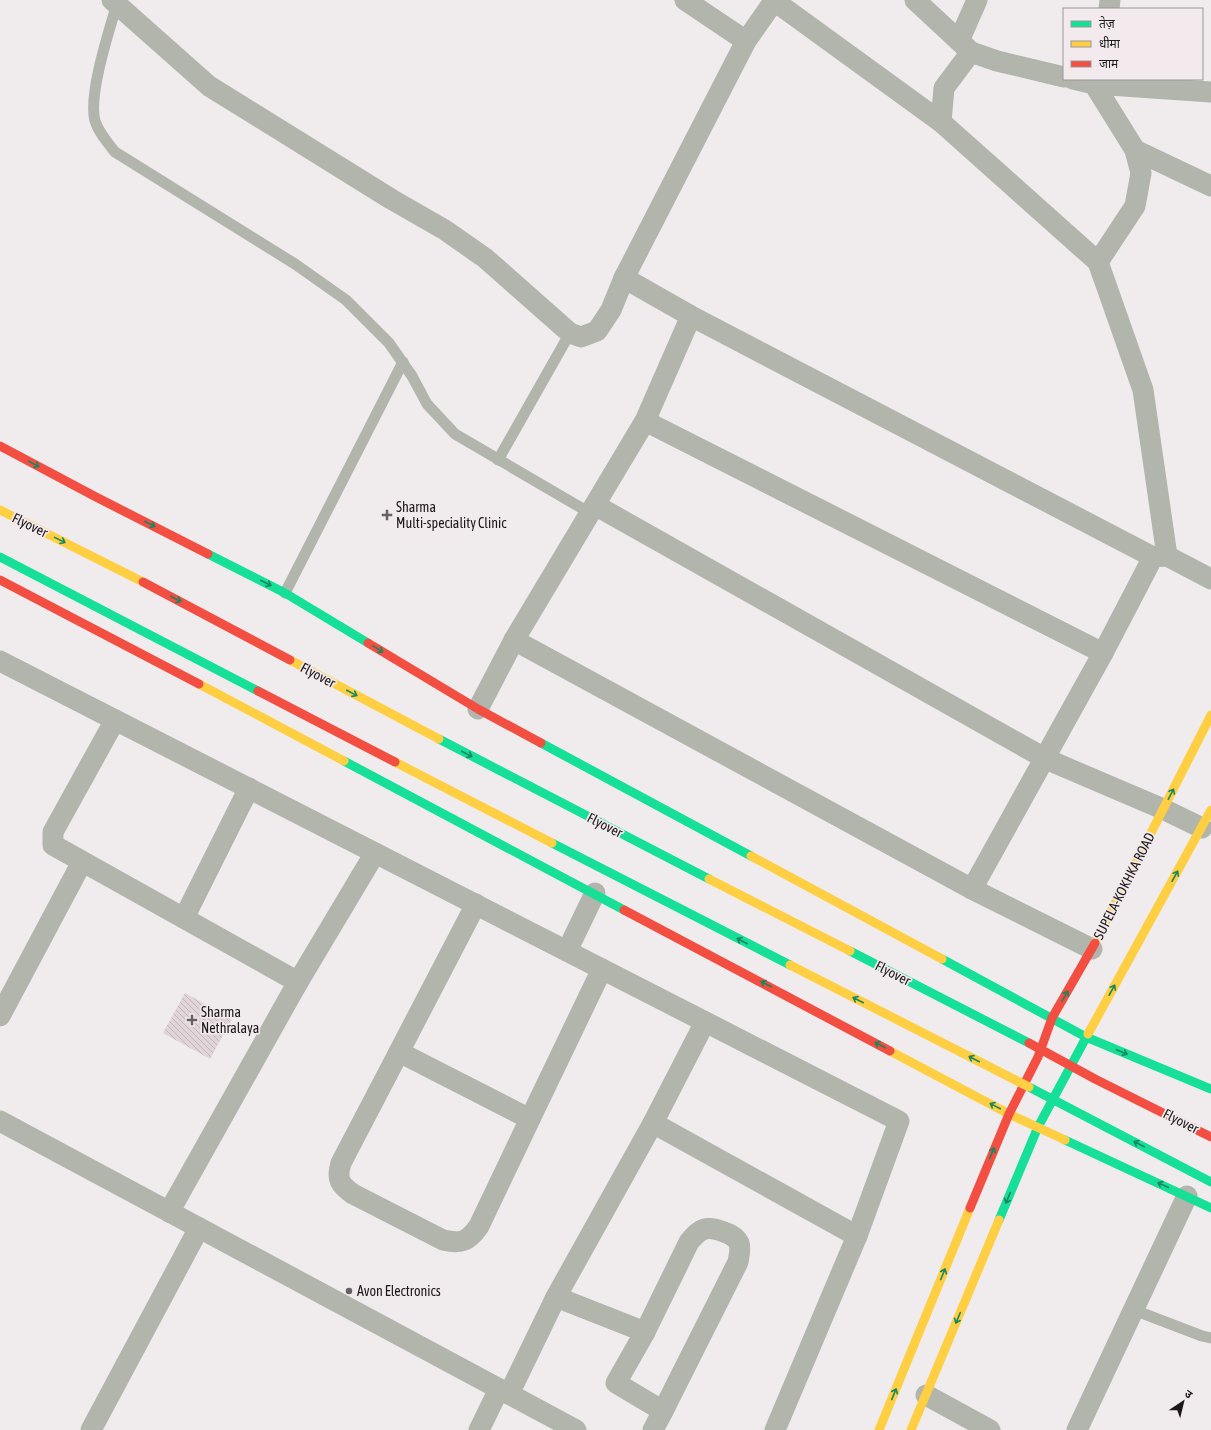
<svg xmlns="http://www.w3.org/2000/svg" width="1211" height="1430" viewBox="0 0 1211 1430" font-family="'Asap Condensed','Noto Sans Devanagari',sans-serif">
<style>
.building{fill:url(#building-back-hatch)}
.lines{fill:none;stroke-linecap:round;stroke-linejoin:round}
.lane{stroke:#b1b5ac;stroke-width:11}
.street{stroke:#b1b5ac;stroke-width:21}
.fast{stroke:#16e098;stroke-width:9}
.slow{stroke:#ffcf43;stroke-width:9}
.jam{stroke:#f24e42;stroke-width:9}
.fast-bridge{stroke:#16e098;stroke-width:9}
.slow-bridge{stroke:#ffcf43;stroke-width:9}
.jam-bridge{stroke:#f24e42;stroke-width:9}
.oneway{stroke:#18865f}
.poi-dot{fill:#666264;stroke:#f2eaed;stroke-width:1.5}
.labels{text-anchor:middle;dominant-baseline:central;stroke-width:3.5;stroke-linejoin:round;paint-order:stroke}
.poi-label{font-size:14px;fill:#1b1819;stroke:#f2eaed;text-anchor:start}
.street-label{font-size:14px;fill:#1b1819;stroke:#f2eaed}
</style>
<defs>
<pattern id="building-back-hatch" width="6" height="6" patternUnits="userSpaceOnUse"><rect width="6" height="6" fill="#e1d5da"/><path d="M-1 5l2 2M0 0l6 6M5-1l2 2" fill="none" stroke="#c0b6ba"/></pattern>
</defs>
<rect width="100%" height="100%" fill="#f0ecee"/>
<!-- building -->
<path class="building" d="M185,993L232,1019L210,1059L163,1033Z"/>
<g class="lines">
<!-- lane -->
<g class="lane">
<path d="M117,4C109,31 88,95 95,121C99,133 107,142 115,152L295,264L346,300L389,343L412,376L427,404L455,434L590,513"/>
<path d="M498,460L570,333"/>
<path d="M285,593L403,362"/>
<path d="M1134,1310L1202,1336L1211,1338"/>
</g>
<!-- street -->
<g class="street">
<path d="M112,0L209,86L391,199L445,230L485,258L570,333L581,337L597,331L611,310L624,278"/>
<path d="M685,0L746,41"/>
<path d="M773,0L941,122L1098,262L1143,390L1167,556L1211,579"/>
<path d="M915,0L971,52"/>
<path d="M774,1L746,41L624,278L691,316L1153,557"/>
<path d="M1109,9L1110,0"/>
<path d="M959,41L977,0"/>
<path d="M1073,79L1094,84L1135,150L1141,173L1135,206L1098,262"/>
<path d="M1095,79L1094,84L1211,92"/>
<path d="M941,122L944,88L971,52L997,61L1064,77"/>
<path d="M1135,150L1211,186"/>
<path d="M645,421L1103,653"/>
<path d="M595,505L1046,759L1163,809L1202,828"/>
<path d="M514,640L972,889L1092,949"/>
<path d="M0,661L899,1121L857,1236L775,1430"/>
<path d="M478,709L514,640L645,421L691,316"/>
<path d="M115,720L53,832V845L298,982L169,1212"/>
<path d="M972,889L1103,653L1153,557L1166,556"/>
<path d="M476,904L399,1052L530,1119L602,969"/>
<path d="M184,918L249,788"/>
<path d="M567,951L595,893"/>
<path d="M298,982L375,853"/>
<path d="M0,1016L82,862"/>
<path d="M399,1052L341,1163C336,1179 340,1185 353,1194L443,1240C461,1244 468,1242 479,1226L530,1119"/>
<path d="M0,1121L576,1430"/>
<path d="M653,1123L705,1022"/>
<path d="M645,1332L689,1242C700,1228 707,1225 724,1232C730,1234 736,1237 739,1243C741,1249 739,1256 738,1262L663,1411"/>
<path d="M509,1394L556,1297"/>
<path d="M926,1395L990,1430"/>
<path d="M91,1430L199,1228"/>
<path d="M479,1430L499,1389"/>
<path d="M653,1430L663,1411L616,1383L645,1332L556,1297L653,1123L857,1236"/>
<path d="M1077,1430L1187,1196"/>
</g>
<!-- fast -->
<g class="fast">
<path d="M208,554L285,593L368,643"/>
<path d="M541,743L751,856"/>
<path d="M344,761L624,910"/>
<path d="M942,959L1086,1037L1211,1089"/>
<path d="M1065,1140L1211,1208"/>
<path d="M999,1220L1038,1127L1088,1034"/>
</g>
<!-- slow -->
<g class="slow">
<path d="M199,684L344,761"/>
<path d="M751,856L942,959"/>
<path d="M1095,943L1211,715"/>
<path d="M1088,1034L1211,810"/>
<path d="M890,1051L1009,1114L1065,1140"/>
<path d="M879,1430L970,1208"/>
<path d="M911,1430L999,1220"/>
</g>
<!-- jam -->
<g class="jam">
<path d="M0,446L96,497L208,554"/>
<path d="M0,580L199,684"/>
<path d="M368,643L478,709L541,743"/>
<path d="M624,910L890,1051"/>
<path d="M970,1208L1009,1114L1038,1057L1052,1018L1095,943"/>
</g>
<!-- fast-bridge -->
<g class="fast-bridge">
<path d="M0,557L258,691"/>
<path d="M439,739L709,879"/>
<path d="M552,843L790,965"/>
<path d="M850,951L1029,1043"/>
<path d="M1029,1087L1211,1182"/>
</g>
<!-- slow-bridge -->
<g class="slow-bridge">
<path d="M0,510L143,582"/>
<path d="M290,660L439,739"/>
<path d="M395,762L552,843"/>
<path d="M709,879L850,951"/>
<path d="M790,965L1029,1087"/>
</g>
<!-- jam-bridge -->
<g class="jam-bridge">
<path d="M143,582L290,660"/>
<path d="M258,691L395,762"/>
<path d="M1029,1043L1095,1079L1211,1137"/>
</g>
</g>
<!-- one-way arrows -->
<defs><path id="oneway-shaft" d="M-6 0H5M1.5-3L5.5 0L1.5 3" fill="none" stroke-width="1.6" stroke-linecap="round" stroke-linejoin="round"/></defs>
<g class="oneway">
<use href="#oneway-shaft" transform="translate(34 464) rotate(28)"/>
<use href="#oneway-shaft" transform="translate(150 524) rotate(27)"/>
<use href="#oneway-shaft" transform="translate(60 540) rotate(26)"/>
<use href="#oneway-shaft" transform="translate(266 583) rotate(27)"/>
<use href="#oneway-shaft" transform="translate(176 599) rotate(28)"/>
<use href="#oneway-shaft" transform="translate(378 649) rotate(31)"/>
<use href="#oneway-shaft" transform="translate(352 693) rotate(28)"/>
<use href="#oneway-shaft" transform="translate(467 754) rotate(28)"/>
<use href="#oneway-shaft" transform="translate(1171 794) rotate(-63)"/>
<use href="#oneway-shaft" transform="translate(1175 876) rotate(-61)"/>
<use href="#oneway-shaft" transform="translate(742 941) rotate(-153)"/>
<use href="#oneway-shaft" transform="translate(766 984) rotate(-152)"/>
<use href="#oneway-shaft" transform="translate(1112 990) rotate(-61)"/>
<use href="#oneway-shaft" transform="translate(1065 996) rotate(-60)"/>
<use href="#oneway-shaft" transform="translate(858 1000) rotate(-153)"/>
<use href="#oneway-shaft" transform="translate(880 1045) rotate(-152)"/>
<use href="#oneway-shaft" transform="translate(1122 1052) rotate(23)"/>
<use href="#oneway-shaft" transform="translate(974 1059) rotate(-153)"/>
<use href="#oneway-shaft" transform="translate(995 1106) rotate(-152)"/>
<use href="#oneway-shaft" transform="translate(1139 1144) rotate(-153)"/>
<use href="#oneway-shaft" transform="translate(992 1153) rotate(-68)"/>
<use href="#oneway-shaft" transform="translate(1163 1185) rotate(-155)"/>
<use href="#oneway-shaft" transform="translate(1008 1198) rotate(113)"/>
<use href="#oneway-shaft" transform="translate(943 1274) rotate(-68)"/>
<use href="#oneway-shaft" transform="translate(958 1318) rotate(113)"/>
<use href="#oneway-shaft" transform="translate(894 1394) rotate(-68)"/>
</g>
<!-- markers -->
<g class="poi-dot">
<path d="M385 509h4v4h4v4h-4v4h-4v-4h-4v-4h4z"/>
<path d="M190 1014h4v4h4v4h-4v4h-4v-4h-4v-4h4z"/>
<circle cx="349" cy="1291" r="4"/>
</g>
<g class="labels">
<!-- poi labels -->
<g class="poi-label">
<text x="396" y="507">Sharma<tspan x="396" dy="16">Multi-speciality Clinic</tspan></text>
<text x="201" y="1012">Sharma<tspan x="201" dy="16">Nethralaya</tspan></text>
<text x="357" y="1291">Avon Electronics</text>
</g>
<!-- street labels -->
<g class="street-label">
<text transform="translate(30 525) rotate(26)">Flyover</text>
<text transform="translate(318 675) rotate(28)">Flyover</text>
<text transform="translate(605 825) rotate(27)">Flyover</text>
<text transform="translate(1124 886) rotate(-63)">SUPELA-KOKHKA ROAD</text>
<text transform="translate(893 973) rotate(27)">Flyover</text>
<text transform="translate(1181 1121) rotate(27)">Flyover</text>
</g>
</g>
<!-- legend -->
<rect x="1063" y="8" width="140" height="72" fill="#f2eaed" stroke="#9c9698"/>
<rect x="1071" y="21" width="20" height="6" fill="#16e098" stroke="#9c9698"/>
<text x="1099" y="28" font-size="12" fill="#1b1819">तेज़</text>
<rect x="1071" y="41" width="20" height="6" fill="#ffcf43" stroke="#9c9698"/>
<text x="1099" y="48" font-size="12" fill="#1b1819">धीमा</text>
<rect x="1071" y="61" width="20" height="6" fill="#f24e42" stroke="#9c9698"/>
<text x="1099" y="68" font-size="12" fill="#1b1819">जाम</text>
<!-- north arrow -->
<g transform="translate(1183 1402) rotate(35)" stroke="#f2eaed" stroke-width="3" paint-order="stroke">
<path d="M0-3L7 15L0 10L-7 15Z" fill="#1b1819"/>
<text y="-6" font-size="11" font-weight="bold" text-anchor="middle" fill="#1b1819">उ</text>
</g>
</svg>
